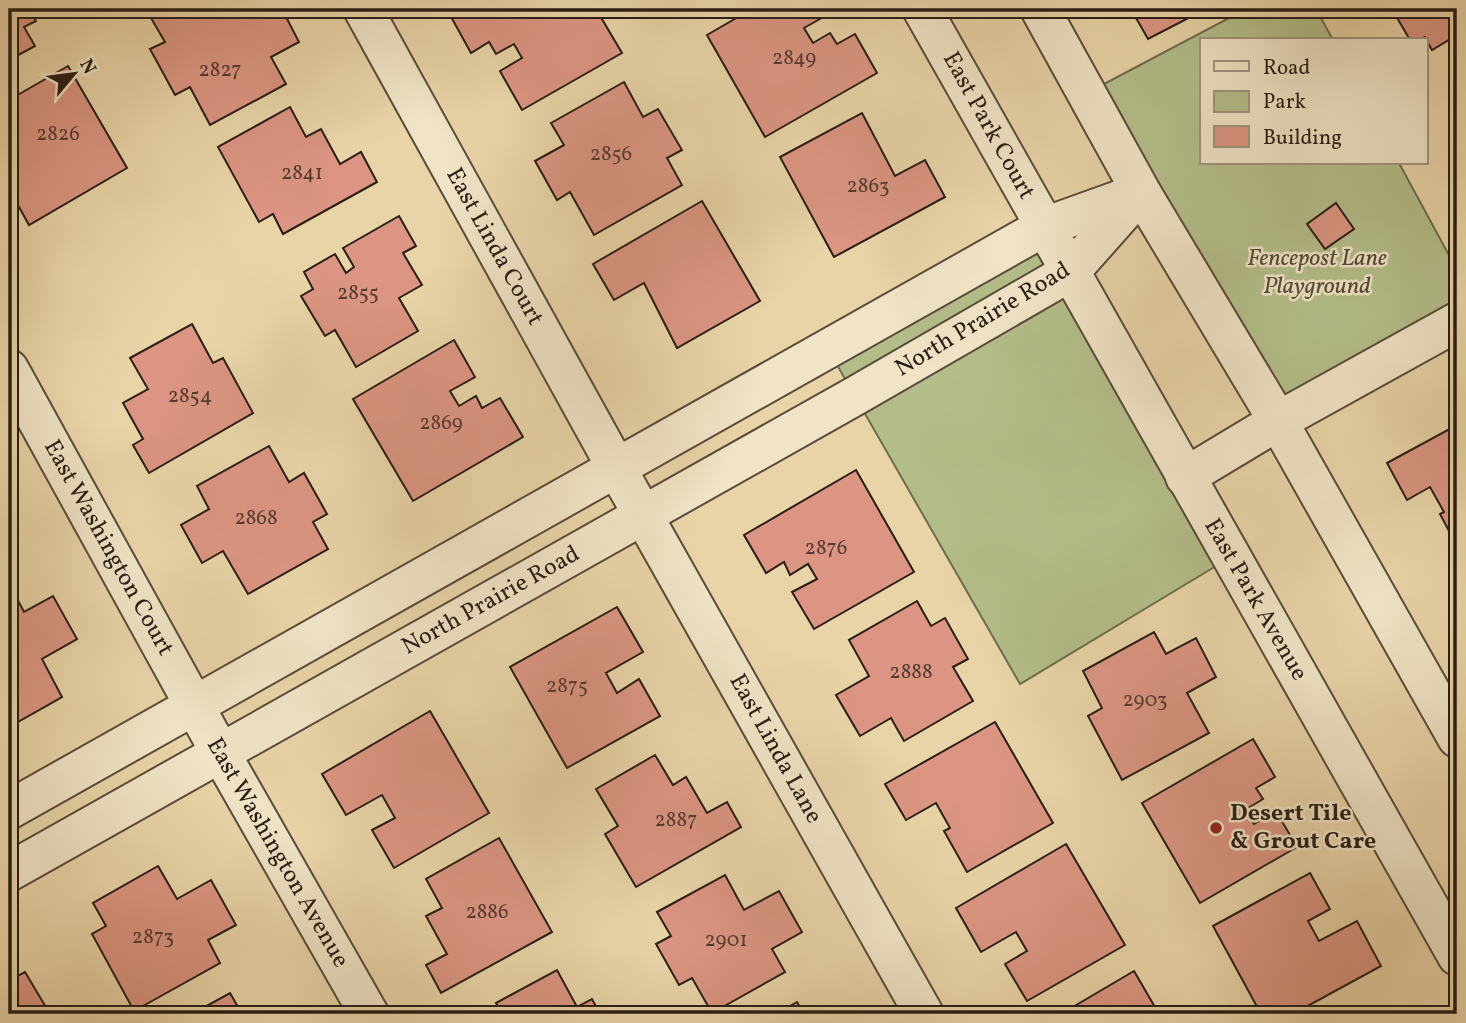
<svg xmlns="http://www.w3.org/2000/svg" width="1466" height="1023" viewBox="0 0 1466 1023" font-family="Vollkorn,serif">
<style>
.green{fill:#b3bd89;stroke:#6e6d4e;stroke-width:2}
.building{fill:#db9582;stroke:#291d14;stroke-width:2}
.lines{fill:none;stroke-linecap:round;stroke-linejoin:round}
.minor-casing{stroke:#594b39;stroke-width:42}
.minor{stroke:#f0e3c6;stroke-width:38}
.poi-dot{fill:#8f2418;stroke:#f0e3c6;stroke-width:2.5}
.labels{text-anchor:middle;dominant-baseline:central;stroke-width:5;stroke-linejoin:round;paint-order:stroke}
.number-label{font-size:21px;fill:#563b30}
.street-label{font-size:24px;fill:#291d14;stroke:#f0e3c6}
.park-label{font-size:24px;font-style:italic;fill:#524d37;stroke:#f0e3c6}
.poi-label{font-size:24px;font-weight:bold;fill:#291d14;stroke:#f0e3c6;text-anchor:start}
</style>
<rect width="100%" height="100%" fill="#e8d4a7"/>
<filter id="stains"><feTurbulence type="fractalNoise" baseFrequency=".00286" numOctaves="4"/><feColorMatrix values="0 0 0 0 .2 0 0 0 0 .09 0 0 0 0 .02 0 0 0 .5 -.17"/></filter>
<radialGradient id="worn" r=".72"><stop offset=".6" stop-color="#630" stop-opacity="0"/><stop offset="1" stop-color="#630" stop-opacity=".3"/></radialGradient>
<!-- green -->
<g class="green">
<path d="M1246,9H1316L1333,40H1202V163H1399L1457,270V322L1278,421L1087,93Z"/>
<path d="M1054,244L1226,560L1020,684L837,365Z"/>
</g>
<!-- building -->
<g class="building">
<path d="M9,9H30L36,21L24,27L35,46L9,60Z"/>
<path d="M168,9H236L240,15L251,9H282L299,42L271,57L286,84L210,125L190,87L175,95L150,49L165,42L151,18Z"/>
<path d="M461,9H596L622,53L522,110L500,71L522,58L514,44L496,54L489,42L471,53L450,15Z"/>
<path d="M752,9H823L827,15L804,28L813,43L830,33L837,44L855,34L877,73L765,137L707,35Z"/>
<path d="M1131,9H1206L1148,39Z"/>
<path d="M1392,9H1457V35L1432,50L1425,37L1419,40H1410Z"/>
<path d="M68,66L127,168L29,225L9,189V100Z"/>
<path d="M624,82L643,117L658,109L682,150L667,158L682,185L594,235L570,192L557,200L535,161L564,145L551,123Z"/>
<path d="M290,107L306,137L321,129L340,164L361,152L377,182L283,234L273,214L259,222L218,147Z"/>
<path d="M862,113L895,176L925,160L945,197L834,257L780,157Z"/>
<path d="M702,201L760,301L677,348L644,283L614,300L593,264Z"/>
<path d="M1336,203L1354,229L1325,249L1307,224Z"/>
<path d="M399,216L416,246L403,253L422,285L399,298L418,331L356,367L335,330L325,336L301,296L313,289L304,272L335,254L346,273L354,267L343,248Z"/>
<path d="M192,324L213,363L223,358L253,413L149,473L133,445L143,439L123,403L148,389L130,358Z"/>
<path d="M454,340L475,377L450,391L459,406L476,396L482,408L500,398L523,437L413,501L353,399Z"/>
<path d="M1457,425V546L1440,514L1444,512L1430,487L1407,500L1387,463Z"/>
<path d="M269,446L289,482L304,473L327,514L313,522L328,549L248,594L223,551L202,563L181,525L209,509L197,486Z"/>
<path d="M856,470L914,572L814,629L792,592L817,579L808,564L790,575L784,562L766,573L744,535Z"/>
<path d="M12,589L24,612L53,596L77,639L42,659L62,697L9,727V591Z"/>
<path d="M917,601L931,626L945,618L968,659L953,667L973,701L904,741L891,718L860,736L836,695L869,676L849,640Z"/>
<path d="M617,607L643,652L606,673L617,693L639,679L660,716L567,768L510,667Z"/>
<path d="M1154,632L1166,654L1196,638L1216,677L1187,693L1209,733L1122,780L1088,716L1102,708L1083,671Z"/>
<path d="M430,711L489,813L394,868L372,830L395,818L382,795L346,815L322,774Z"/>
<path d="M995,722L1053,823L967,872L944,831L950,828L936,803L906,820L885,784Z"/>
<path d="M1253,739L1275,777L1256,788L1263,799L1245,810L1254,824L1276,811L1297,847L1200,903L1142,803Z"/>
<path d="M655,755L673,785L686,777L707,813L727,802L741,827L636,887L605,834L618,826L596,789Z"/>
<path d="M499,838L552,932L441,993L426,965L447,954L426,916L442,908L426,879Z"/>
<path d="M1066,844L1125,945L1027,1001L1005,964L1027,951L1016,932L981,952L956,908Z"/>
<path d="M158,866L177,899L211,880L236,925L208,940L220,963L134,1011L92,934L106,926L93,903Z"/>
<path d="M1310,873L1330,909L1308,921L1319,941L1357,921L1381,966L1293,1014H1261L1213,926Z"/>
<path d="M725,875L744,910L779,891L802,932L772,949L785,972L712,1013L692,978L679,985L656,944L671,936L657,912Z"/>
<path d="M557,970L577,1007L592,999L600,1014H502L496,1003Z"/>
<path d="M1134,971L1159,1014H1061Z"/>
<path d="M25,972L50,1014H9V974L12,979Z"/>
<path d="M230,993L242,1014H192Z"/>
<path d="M797,1002L804,1014H776Z"/>
<path d="M1364,1007L1368,1014H1350Z"/>
</g>
<g class="lines">
<defs>
<g id="minor">
<path d="M363,9L626,485L924,1014"/>
<path d="M922,9L1457,956"/>
<path d="M1040,9L1141,192L1278,421L1457,738"/>
<path d="M9,369L221,754L369,1014"/>
<path d="M1185,477L1278,421L1457,322"/>
<path d="M9,810L1044,227L1136,194"/>
<path d="M9,872L855,396L1070,272L1141,192"/>
</g>
</defs>
<!-- minor casing -->
<use href="#minor" class="minor-casing"/>
<!-- minor -->
<use href="#minor" class="minor"/>
</g>
<!-- markers -->
<circle class="poi-dot" cx="1216" cy="828" r="7"/>
<g class="labels">
<!-- number labels -->
<g class="number-label">
<text x="794" y="58">2849</text>
<text x="220" y="70">2827</text>
<text x="58" y="134">2826</text>
<text x="611" y="154">2856</text>
<text x="302" y="173">2841</text>
<text x="868" y="186">2863</text>
<text x="358" y="293">2855</text>
<text x="190" y="396">2854</text>
<text x="441" y="423">2869</text>
<text x="256" y="518">2868</text>
<text x="826" y="548">2876</text>
<text x="911" y="672">2888</text>
<text x="567" y="686">2875</text>
<text x="1145" y="700">2903</text>
<text x="676" y="820">2887</text>
<text x="487" y="912">2886</text>
<text x="153" y="937">2873</text>
<text x="726" y="940">2901</text>
</g>
<!-- street labels -->
<g class="street-label">
<text transform="translate(988 126) rotate(61)">East Park Court</text>
<text transform="translate(494 247) rotate(61)">East Linda Court</text>
<text transform="translate(983 320) rotate(-31)">North Prairie Road</text>
<text transform="translate(108 548) rotate(61)">East Washington Court</text>
<text transform="translate(1255 600) rotate(60)">East Park Avenue</text>
<text transform="translate(491 601) rotate(-29)">North Prairie Road</text>
<text transform="translate(775 749) rotate(61)">East Linda Lane</text>
<text transform="translate(277 853) rotate(60)">East Washington Avenue</text>
</g>
<!-- park labels -->
<g class="park-label">
<text x="1317" y="259">Fencepost Lane<tspan x="1317" dy="28">Playground</tspan></text>
</g>
<!-- poi labels -->
<g class="poi-label">
<text x="1230" y="814">Desert Tile<tspan x="1230" dy="28">&amp; Grout Care</tspan></text>
</g>
</g>
<!-- margin -->
<rect width="1466" height="1023" fill="none" stroke="#e8d4a7" stroke-width="35"/>
<rect x="10" y="10" width="1445" height="1002" fill="none" stroke="#291d14" stroke-width="3.5"/>
<rect x="18" y="18" width="1431" height="988" fill="none" stroke="#291d14" stroke-width="2"/>
<!-- legend -->
<rect x="1200" y="38" width="228" height="126" fill="#f0e3c6" stroke="#a0947f" stroke-width="2"/>
<rect x="1214" y="61" width="35" height="10" fill="#f0e3c6" stroke="#a0947f" stroke-width="2"/>
<text x="1263" y="74" font-size="21" fill="#291d14">Road</text>
<rect x="1214" y="91" width="35" height="21" fill="#b3bd89" stroke="#a0947f" stroke-width="2"/>
<text x="1263" y="108" font-size="21" fill="#291d14">Park</text>
<rect x="1214" y="126" width="35" height="21" fill="#db9582" stroke="#a0947f" stroke-width="2"/>
<text x="1263" y="144" font-size="21" fill="#291d14">Building</text>
<!-- north arrow -->
<g transform="translate(74 74) rotate(61)" stroke="#f0e3c6" stroke-width="5" paint-order="stroke">
<path d="M0-5L12 26L0 18L-12 26Z" fill="#291d14"/>
<text y="-10" font-size="19" font-weight="bold" text-anchor="middle" fill="#291d14">N</text>
</g>
<rect width="100%" height="100%" filter="url(#stains)"/>
<rect width="100%" height="100%" fill="url(#worn)"/>
</svg>
